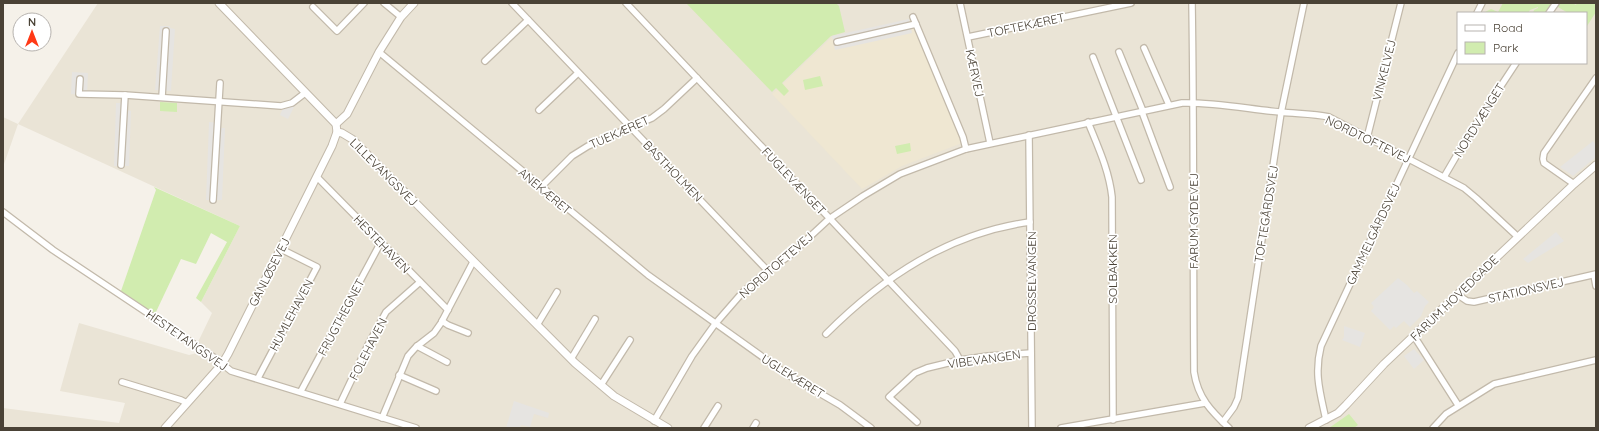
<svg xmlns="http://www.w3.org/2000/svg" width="1599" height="431" viewBox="0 0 1599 431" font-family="Quicksand,sans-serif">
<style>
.residential{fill:#eae4d6;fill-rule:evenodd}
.education{fill:#efe7d2}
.green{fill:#d1ecaf}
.parking{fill:#e6e4e1}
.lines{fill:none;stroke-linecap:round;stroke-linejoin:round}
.minor-casing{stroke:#c2b9aa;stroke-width:8}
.tertiary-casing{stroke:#c2b9aa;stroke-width:9}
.minor{stroke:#fff;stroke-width:5.5}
.tertiary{stroke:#fff;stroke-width:7}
.labels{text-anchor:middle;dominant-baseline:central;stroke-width:3.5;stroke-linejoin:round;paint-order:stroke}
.street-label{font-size:12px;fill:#4a4236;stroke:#fff}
</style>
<rect width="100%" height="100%" fill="#f5f1e9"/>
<!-- residential -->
<path class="residential" d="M98,3H1596V428H3V408L119,423L125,403L60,391L79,323L189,355L201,352L198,342L212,313L201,302L240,226L18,124L3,167V117L18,124ZM1458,13H1586V63H1458Z"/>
<!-- education -->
<path class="education" d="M913,20L960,136L962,143L902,166L862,189L772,94L832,37Z"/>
<!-- green -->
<g class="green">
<path d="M686,3H836L839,6L845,32L831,36L782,83L789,91L784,96L776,88L772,92Z"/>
<path d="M1503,3H1552L1545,13H1533L1534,10L1538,8V7L1530,10L1528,13H1483L1491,9L1498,12Z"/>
<path d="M1560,3H1572L1576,5L1577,3H1596V12L1587,26L1586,13H1568L1558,7Z"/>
<path d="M820,76L823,86L805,90L803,80Z"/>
<path d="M160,102L177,103V112L160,111Z"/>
<path d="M910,143L911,151L897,154L895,146Z"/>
<path d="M154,187L240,226L201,302L196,298L227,242L211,233L196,264L181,259L155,314L121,291L156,190Z"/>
<path d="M1349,414L1358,425L1354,428H1329Z"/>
</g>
<!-- parking -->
<g class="parking">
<path d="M909,19L912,33L835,50L832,36Z"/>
<path d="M160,26H170V28L175,29L171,91L155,90Z"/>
<path d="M72,72L88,73L87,95L71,94Z"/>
<path d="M116,103H127V110L131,111L129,166H114Z"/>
<path d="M292,103L295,105L288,119L280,115L284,106Z"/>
<path d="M209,122L220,123V128H225L222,200H206Z"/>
<path d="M1593,141L1596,145V157L1573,176L1560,167Z"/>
<path d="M1556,232L1564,241L1528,263L1523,259Z"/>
<path d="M1398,278L1407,285L1414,293L1417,291L1429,302L1425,306L1421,316L1410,327L1404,321L1396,328L1394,326L1390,330L1371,311L1374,307L1371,303Z"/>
<path d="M1344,326L1365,333L1360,347L1342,340L1344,337Z"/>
<path d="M1414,349L1424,360L1414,369L1404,356Z"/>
<path d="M514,401L549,413L548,418L534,414L530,427L521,425L520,428H506Z"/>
</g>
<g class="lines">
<defs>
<g id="minor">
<path d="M384,3L401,17"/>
<path d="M512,3L767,270"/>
<path d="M626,3L955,351L960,360"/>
<path d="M960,3L990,143"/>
<path d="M1192,3C1194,126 1193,249 1194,372C1198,398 1211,411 1229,428"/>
<path d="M313,7L337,31L364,3"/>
<path d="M1477,13L1482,3"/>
<path d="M1549,13L1556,3"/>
<path d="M913,17L963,137L966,149"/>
<path d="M968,37L1131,3"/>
<path d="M837,42L916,24"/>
<path d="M1144,48L1169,105"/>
<path d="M379,52L648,275L785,373L840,405L871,428"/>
<path d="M1119,52L1143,111"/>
<path d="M1093,57L1141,180"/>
<path d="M485,61L528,20"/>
<path d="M80,79L79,94L125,95L281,106L292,103L305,93"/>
<path d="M162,97L166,31"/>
<path d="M539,110L578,73"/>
<path d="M1142,112L1170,187"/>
<path d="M1088,122C1098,147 1109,170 1112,197L1113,420"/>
<path d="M1029,135L1032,428"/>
<path d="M1367,138L1401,3"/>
<path d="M121,165L125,95"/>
<path d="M317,177L448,310"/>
<path d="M1444,177L1468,136L1516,63"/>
<path d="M1574,184L1544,163L1543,159L1544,153L1596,78"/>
<path d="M541,187L572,156L588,146L652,118L664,109L697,78"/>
<path d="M213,200L220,83"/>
<path d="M3,212L53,250L215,358L231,371L416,428"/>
<path d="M1594,275L1596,286"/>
<path d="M1458,295L1467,301L1474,302L1596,274"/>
<path d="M442,321L448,325L468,333"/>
<path d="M537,325L557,292"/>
<path d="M826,334C883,277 949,233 1030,222"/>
<path d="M1414,336L1458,405"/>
<path d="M417,346L447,362"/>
<path d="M571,359L595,319"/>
<path d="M399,375L436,391"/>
<path d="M258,378L317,267L281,249"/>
<path d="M122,382L181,400L187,403"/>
<path d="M601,385L630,340"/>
<path d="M301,391L381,242"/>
<path d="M340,404L368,345L386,312L420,282"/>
<path d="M382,418L408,356L416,347L434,333L441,323L473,262"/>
<path d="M1326,420C1320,392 1314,374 1321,346L1458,53"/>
<path d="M654,421L692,356L715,324L742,293L767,271L789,256L829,219L863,196L900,174L966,149L1182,103C1214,102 1248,109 1280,112C1296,114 1313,113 1329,117L1464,188L1476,198L1518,237"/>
<path d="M917,422L889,397L915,373L927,368L960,360L988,356L1031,353"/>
<path d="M1223,422L1234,407L1238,398L1281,113L1304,3"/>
<path d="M704,428L718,406"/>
<path d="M753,428L756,423"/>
<path d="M1061,428L1205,403"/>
<path d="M1433,428L1446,414L1494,384L1596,360"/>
</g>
<g id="tertiary">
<path d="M336,124L347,114L379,52L401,17L414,3"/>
<path d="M337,132L342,133L352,139L575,363L614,396L668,428"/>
<path d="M165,428L222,364L228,354L332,146L337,132L336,124L219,3"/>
<path d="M1309,428L1338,413L1346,405L1384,364L1574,184L1596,165"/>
</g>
</defs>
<!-- minor casing -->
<use href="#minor" class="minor-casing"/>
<!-- tertiary casing -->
<use href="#tertiary" class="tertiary-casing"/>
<!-- minor -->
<use href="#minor" class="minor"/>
<!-- tertiary -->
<use href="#tertiary" class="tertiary"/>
</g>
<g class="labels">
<!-- street labels -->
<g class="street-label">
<text transform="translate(1026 25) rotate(-12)">TOFTEKÆRET</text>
<text transform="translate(1384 70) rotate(-76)">VINKELVEJ</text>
<text transform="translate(975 73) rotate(78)">KÆRVEJ</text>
<text transform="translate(1479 120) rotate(-58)">NORDVÆNGET</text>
<text transform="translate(619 132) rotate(-24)">TUEKÆRET</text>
<text transform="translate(1368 139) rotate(26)">NORDTOFTEVEJ</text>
<text transform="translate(673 171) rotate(46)">BASTHOLMEN</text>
<text transform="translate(384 172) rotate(45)">LILLEVANGSVEJ</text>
<text transform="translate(794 181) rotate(47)">FUGLEVÆNGET</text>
<text transform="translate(545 191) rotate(40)">ANEKÆRET</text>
<text transform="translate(1266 214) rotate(-81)">TOFTEGÅRDSVEJ</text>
<text transform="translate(1193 221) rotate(-90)">FARUM GYDEVEJ</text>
<text transform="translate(1373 234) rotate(-65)">GAMMELGÅRDSVEJ</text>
<text transform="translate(382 244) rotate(46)">HESTEHAVEN</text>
<text transform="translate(776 265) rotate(-41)">NORDTOFTEVEJ</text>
<text transform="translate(1112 269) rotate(-90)">SOLBAKKEN</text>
<text transform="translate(269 272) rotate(-63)">GANLØSEVEJ</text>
<text transform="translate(1031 281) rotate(-90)">DROSSELVANGEN</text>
<text transform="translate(1526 290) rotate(-13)">STATIONSVEJ</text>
<text transform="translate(1454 298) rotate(-44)">FARUM HOVEDGADE</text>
<text transform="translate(291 315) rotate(-62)">HUMLEHAVEN</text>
<text transform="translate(341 317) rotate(-62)">FRUGTHEGNET</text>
<text transform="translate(187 340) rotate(35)">HESTETANGSVEJ</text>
<text transform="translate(368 349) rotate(-63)">FOLEHAVEN</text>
<text transform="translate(984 359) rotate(-8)">VIBEVANGEN</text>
<text transform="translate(793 376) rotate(32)">UGLEKÆRET</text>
</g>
</g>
<!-- border -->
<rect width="1599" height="431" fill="none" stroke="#4a4236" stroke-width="8"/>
<!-- legend -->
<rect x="1457" y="12" width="130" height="52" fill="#ffffff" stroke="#b7b3af"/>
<rect x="1465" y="25" width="20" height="6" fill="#ffffff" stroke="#b7b3af"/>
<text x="1493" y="32" font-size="12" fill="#4a4236">Road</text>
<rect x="1465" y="42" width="20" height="12" fill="#d1ecaf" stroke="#b7b3af"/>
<text x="1493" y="52" font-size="12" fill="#4a4236">Park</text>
<!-- north arrow -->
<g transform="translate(32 32)"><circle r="19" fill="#ffffff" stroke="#b7b3af"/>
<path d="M0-3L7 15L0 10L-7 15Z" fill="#ff3916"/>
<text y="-6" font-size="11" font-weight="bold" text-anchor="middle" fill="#4a4236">N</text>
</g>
</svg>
